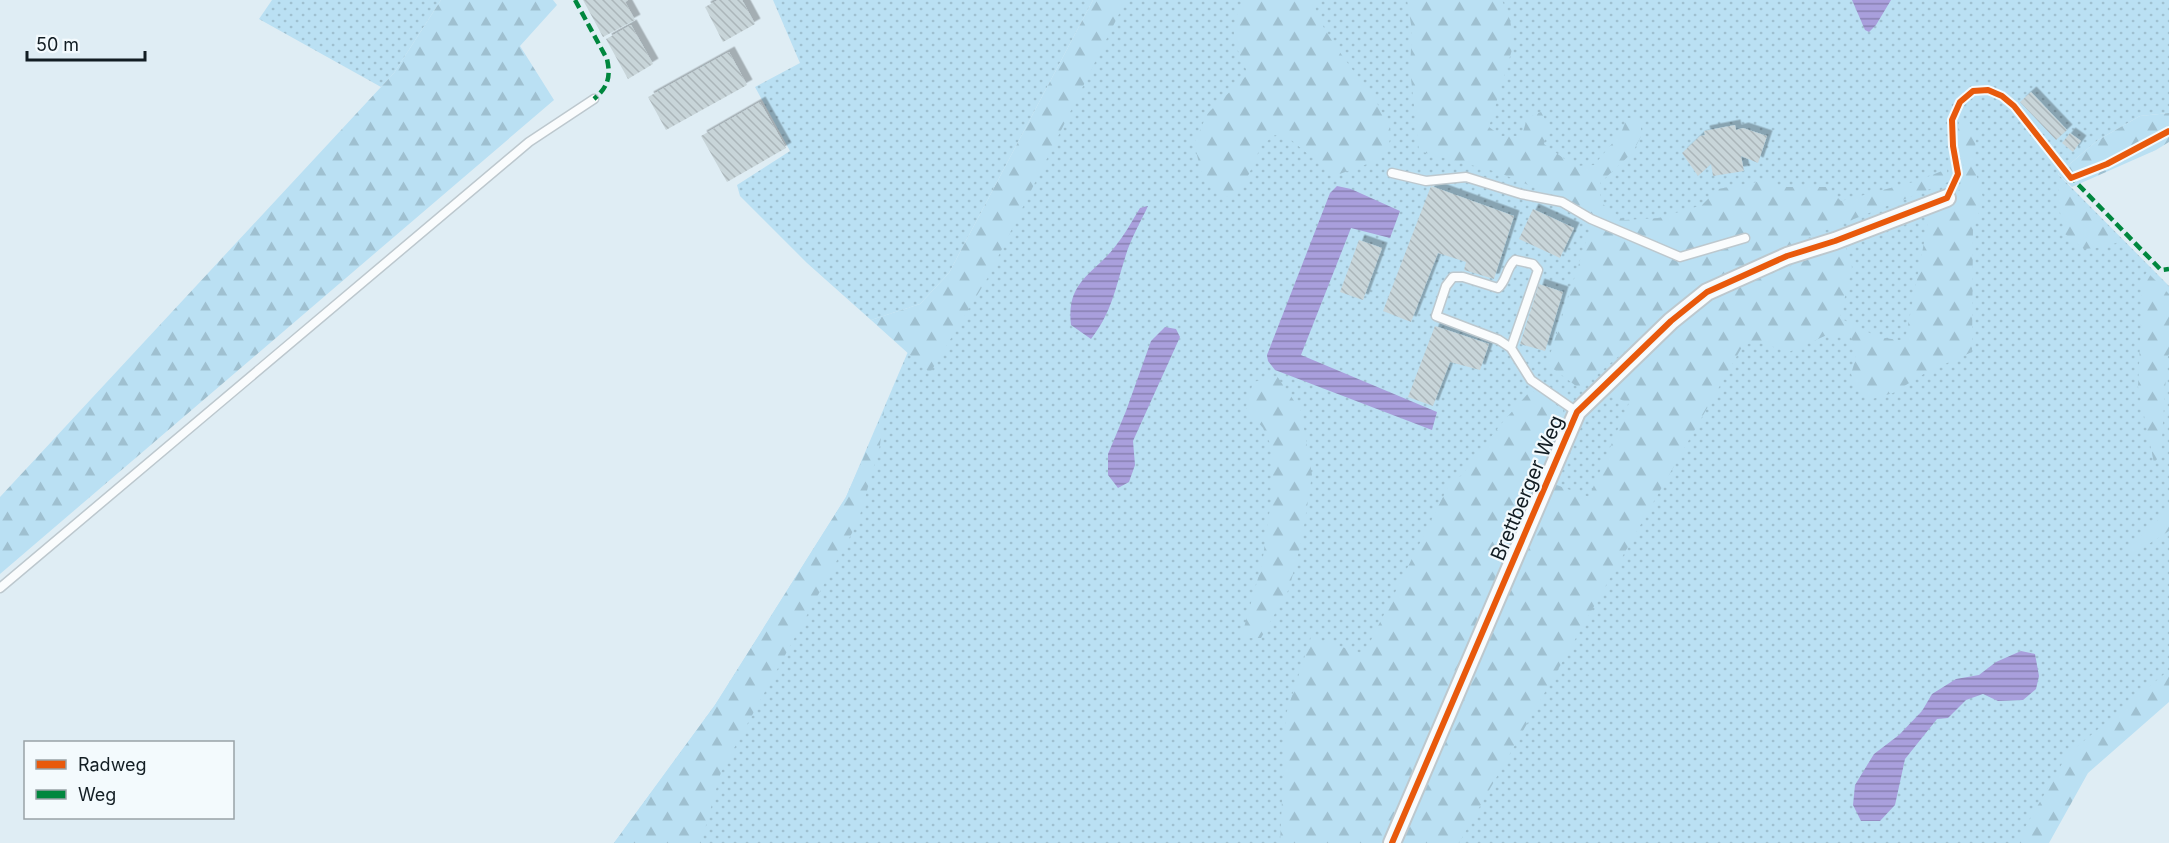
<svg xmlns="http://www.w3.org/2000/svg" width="2169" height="843" viewBox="0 0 2169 843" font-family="Inter,sans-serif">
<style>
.grass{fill:url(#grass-dots)}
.forest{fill:url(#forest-firs)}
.water{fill:url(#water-rules)}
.building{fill:url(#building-back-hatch);filter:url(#shadow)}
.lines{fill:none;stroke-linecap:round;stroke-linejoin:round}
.service-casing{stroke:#bdc8ce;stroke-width:11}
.minor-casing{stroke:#bdc8ce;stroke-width:20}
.service{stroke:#fafcfd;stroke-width:8}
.minor{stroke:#fafcfd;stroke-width:16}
.quiet{stroke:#00873e;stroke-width:4.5;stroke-dasharray:9 4.5;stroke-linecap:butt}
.cycleway-casing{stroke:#f3fafd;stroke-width:10}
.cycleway{stroke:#e8590c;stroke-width:6}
.labels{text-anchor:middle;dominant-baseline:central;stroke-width:4.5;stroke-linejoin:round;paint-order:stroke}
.street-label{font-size:20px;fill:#121d23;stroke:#f3fafd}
</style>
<defs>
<pattern id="grass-dots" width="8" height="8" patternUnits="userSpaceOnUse" patternTransform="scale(1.5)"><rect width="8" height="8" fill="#bae0f3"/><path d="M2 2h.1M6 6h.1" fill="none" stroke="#9fc0d0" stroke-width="1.8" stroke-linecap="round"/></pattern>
<pattern id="forest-firs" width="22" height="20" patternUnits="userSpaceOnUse" patternTransform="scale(1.5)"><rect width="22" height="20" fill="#bae0f3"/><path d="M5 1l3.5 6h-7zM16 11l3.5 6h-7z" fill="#9fc0d0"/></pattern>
<pattern id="water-rules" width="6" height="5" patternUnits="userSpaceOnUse" patternTransform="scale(1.5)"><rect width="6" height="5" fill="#a99fdc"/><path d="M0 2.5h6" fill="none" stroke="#8881b2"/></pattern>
<pattern id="building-back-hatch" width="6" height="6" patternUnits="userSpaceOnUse" patternTransform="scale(1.5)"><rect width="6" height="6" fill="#c8d5d9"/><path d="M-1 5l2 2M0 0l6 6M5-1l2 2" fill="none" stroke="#abb6ba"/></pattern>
<filter id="shadow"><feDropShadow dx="5.5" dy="-5.5" stdDeviation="0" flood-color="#0004"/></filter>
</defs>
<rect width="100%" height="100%" fill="#dfedf4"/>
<!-- grass -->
<g class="grass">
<path d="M272,0H441L394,73L381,87L259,19Z"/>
<path d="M773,0H1093L949,273L920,304L871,320L807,263L740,196L737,185L790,151L755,87L800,63Z"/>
<path d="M1098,0H2169V113L2140,116L2098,140L2058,174L2169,286V696L2073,774L2033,843H614L715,705L846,497L907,354Z"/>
</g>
<!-- forest -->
<g class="forest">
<path d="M441,0H553L557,5L520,46L554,100L0,574V497L394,73Z"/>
<path d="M1093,0H1126L987,279L930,373L871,320L920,304L949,273Z"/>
<path d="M1244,0H1314C1314,25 1360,77 1375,100C1382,110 1387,123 1392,134L1386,151L1370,163L1334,176L1290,139L1275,135L1261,146L1249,174L1240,190L1227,197L1217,194L1202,174L1194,144L1207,114L1248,74C1235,43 1226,33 1244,0Z"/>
<path d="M1407,0H1502L1510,20L1514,43L1489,127L1501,136H1522L1527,118L1541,112L1548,125L1544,144L1574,166L1594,165L1621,133L1627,118H1639L1642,134L1633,152L1600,183V202L1624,220L1659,218L1702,205L1718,189L1768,180L1781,187H1827L1841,201L1917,181L1947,169L1948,182L1826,230L1702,286L1580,389L1547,364L1590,229L1580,206L1497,172L1419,151L1410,69L1412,30Z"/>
<path d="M2169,113V142L2156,150L2072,187L2058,174L2098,140L2140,116Z"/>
<path d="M1959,119L1969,122L1976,136L1974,167L1984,201L1973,226L1972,352L1927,372L1893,393L1872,399L1856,386L1851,374C1856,358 1859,349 1849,335H1827L1789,352L1754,341L1742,347L1459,843H1399L1554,484L1589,497L1629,403L1605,393L1711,297L1845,245L1852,267L1840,318L1878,337L1905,341L1929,217C1951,205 1968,188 1963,161C1962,155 1958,149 1957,143C1957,135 1959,127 1959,119Z"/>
<path d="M2059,182L2119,242L2104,247L2084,249L2065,234L2058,204Z"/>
<path d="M2147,272L2169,294V354L2167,359L2161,454L2154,463L2138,387L2141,323V280Z"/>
<path d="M1277,376L1301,411L1312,475L1302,539L1289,589L1261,638H1241L1262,564L1273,487V450L1263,428L1246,408L1253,382Z"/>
<path d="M1531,390L1563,409L1565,426L1382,843H1280L1286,714L1311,637L1364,654L1450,483L1462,475L1501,424Z"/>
<path d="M884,411L880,445L858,522L721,772L701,843H614L715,705L846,497Z"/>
<path d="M2169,510V531L2130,556L2129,547Z"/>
<path d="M2169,670V702L2088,773L2049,843H2016L2067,755Z"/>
</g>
<!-- water -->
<g class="water">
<path d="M1852,0H1891L1876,25L1869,32L1865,30Z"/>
<path d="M1337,186L1351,189L1400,211L1390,238L1351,228L1301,355L1437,412L1432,430L1275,370L1268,361L1267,355L1330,193Z"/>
<path d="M1148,206C1140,223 1130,240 1125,258C1115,289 1112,312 1091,339L1071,325C1066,282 1092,275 1114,248C1124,236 1132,221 1140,208Z"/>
<path d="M1165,327L1176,329L1180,337L1133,441L1135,465L1129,482L1118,488L1108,475V454L1126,411L1151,341Z"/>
<path d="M2021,651L2035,654L2039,676L2036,689L2023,700L1998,701L1983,694L1966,700L1948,718L1937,719L1905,759L1895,805L1880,821H1861L1853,805L1855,785L1874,754L1899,735L1922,711L1932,694L1956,679L1979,675L1996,662Z"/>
</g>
<!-- building -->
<g class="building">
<path d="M583,0H628L625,2L635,20L603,37Z"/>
<path d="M718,0H742L755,24L723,42L705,7Z"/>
<path d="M631,25L653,64L628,79L606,39Z"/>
<path d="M729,52L747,85L666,130L648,97Z"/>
<path d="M2031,92L2067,130L2056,140L2020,102Z"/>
<path d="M760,102L786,148L727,182L701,136Z"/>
<path d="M1735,125L1736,130L1743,128L1767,136L1758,163L1741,156L1744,171L1713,176L1711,164L1698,176L1682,153L1700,136L1705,135L1704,131Z"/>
<path d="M2070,133L2081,141L2073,152L2062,143Z"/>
<path d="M1431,186L1514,216L1494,279L1464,270L1466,262L1438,253L1411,322L1383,311Z"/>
<path d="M1533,209L1574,228L1560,258L1519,239Z"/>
<path d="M1359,240L1382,248L1363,300L1340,292Z"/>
<path d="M1539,284L1563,292L1545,351L1520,344Z"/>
<path d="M1435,326L1489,344L1480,370L1450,362L1433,406L1408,397Z"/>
</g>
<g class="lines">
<defs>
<g id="service">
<path d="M1392,173L1426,181L1466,177L1521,194L1562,202L1591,219L1680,257L1745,238"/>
<path d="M1511,348L1538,270L1533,264L1515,260C1506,268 1507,281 1498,288L1463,277H1453L1446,286L1436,316L1499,340L1511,348L1531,380L1577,412"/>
<path d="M0,588L529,142L594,99"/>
</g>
<path id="minor" d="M1392,843L1577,412L1671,321L1707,292L1787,256L1835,241L1947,198"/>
</defs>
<!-- service casing -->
<use href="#service" class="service-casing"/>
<!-- minor casing -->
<use href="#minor" class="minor-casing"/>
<!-- service -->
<use href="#service" class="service"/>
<!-- minor -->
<use href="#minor" class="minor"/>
<!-- quiet -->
<g class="quiet">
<path d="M575,0L607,59C611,77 608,87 594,99"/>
<path d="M2069,175L2161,270L2169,269"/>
</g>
<defs>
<path id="cycleway" d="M1392,843L1577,412L1671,321L1707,292L1787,256L1835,241L1947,198L1958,174L1953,146L1952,120L1960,102L1973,91L1988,90L2002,96L2014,106L2071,178L2107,164L2169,131"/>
</defs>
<!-- cycleway casing -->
<use href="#cycleway" class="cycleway-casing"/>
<!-- cycleway -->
<use href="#cycleway" class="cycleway"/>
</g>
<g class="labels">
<!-- street labels -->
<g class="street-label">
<text transform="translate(1527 488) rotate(-67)">Brettberger Weg</text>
</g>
</g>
<!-- legend -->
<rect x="24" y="741" width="210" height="78" fill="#f3fafd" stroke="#99a2a6" stroke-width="1.5"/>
<rect x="36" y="760" width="30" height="9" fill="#e8590c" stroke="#99a2a6" stroke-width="1.5"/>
<text x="78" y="771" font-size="18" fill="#121d23">Radweg</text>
<rect x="36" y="790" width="30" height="9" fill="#00873e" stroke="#99a2a6" stroke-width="1.5"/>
<text x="78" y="801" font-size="18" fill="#121d23">Weg</text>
<!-- scale -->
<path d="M27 51v9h118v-9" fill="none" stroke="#121d23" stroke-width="3"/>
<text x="36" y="51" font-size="18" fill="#121d23" stroke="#f3fafd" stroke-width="4.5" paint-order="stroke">50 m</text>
</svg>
